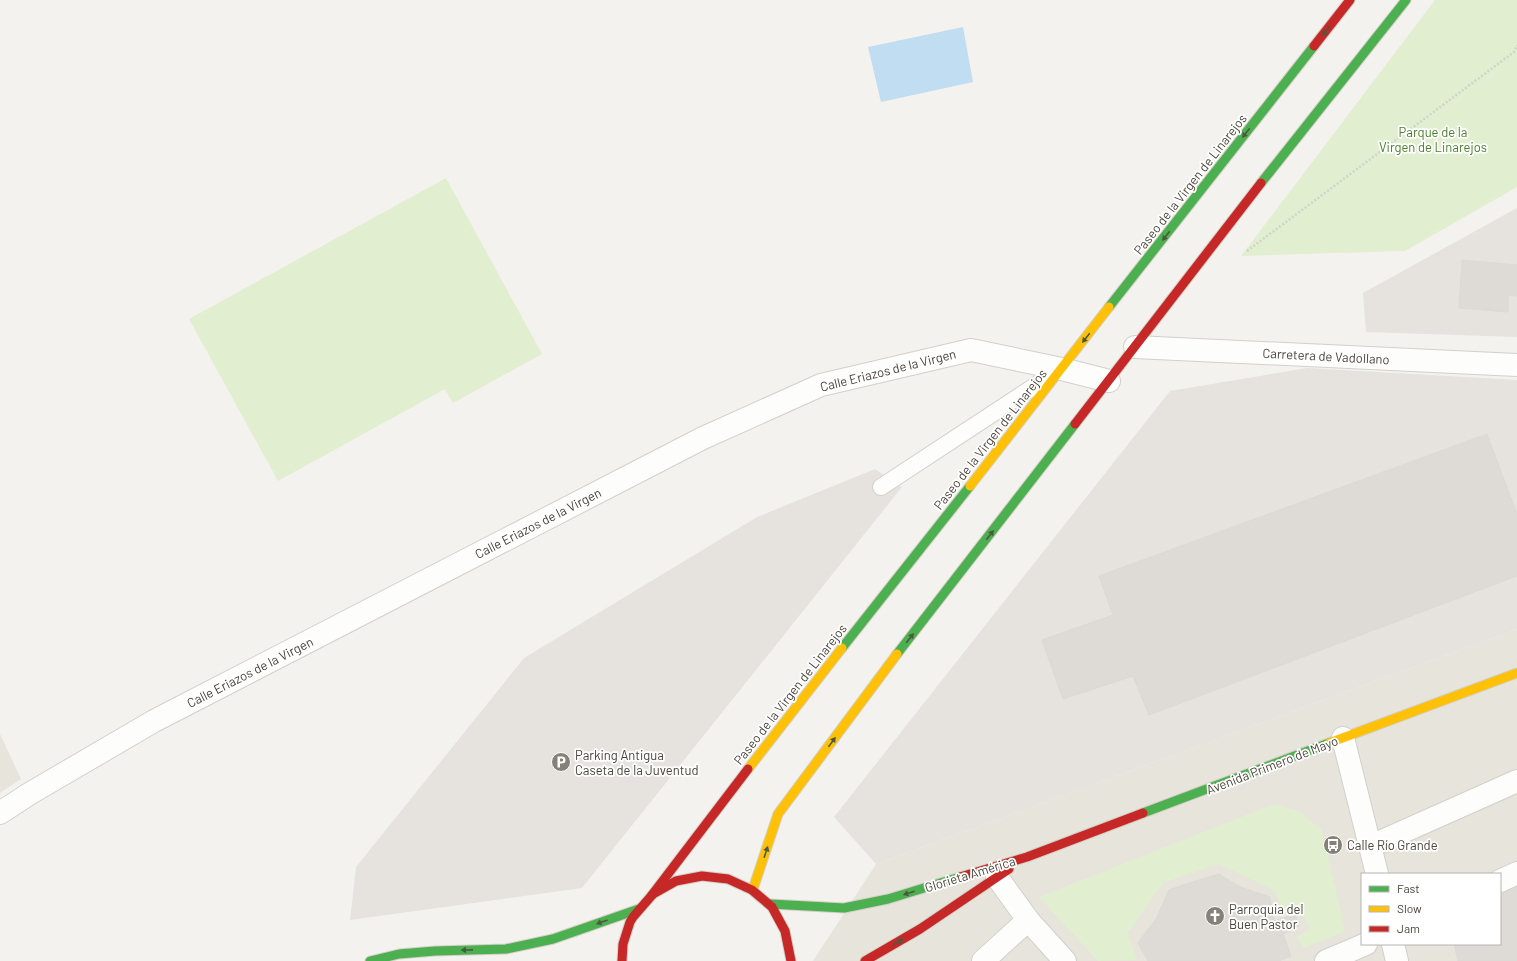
<svg xmlns="http://www.w3.org/2000/svg" width="1517" height="961" viewBox="0 0 1517 961" font-family="Barlow,sans-serif">
<style>
.residential{fill:#e7e4dc;fill-rule:evenodd}
.industrial{fill:#e6e2de}
.green{fill:#e1eecf}
.parking{fill:#e6e3df}
.water{fill:#c0ddf1}
.building{fill:#dedbd6;stroke:#dcd9d4}
.lines{fill:none;stroke-linecap:round;stroke-linejoin:round}
.lane-casing{stroke:#d2d0cb;stroke-width:18}
.street-casing{stroke:#d2d0cb;stroke-width:24}
.fast-casing{stroke:#d3cfc5;stroke-width:11}
.slow-casing{stroke:#d3cfc5;stroke-width:11}
.jam-casing{stroke:#d3cfc5;stroke-width:11}
.path{stroke:#d3d2cc;stroke-width:2.5;stroke-dasharray:2 2;stroke-linecap:butt}
.lane{stroke:#fdfdfc;stroke-width:16}
.street{stroke:#fdfdfc;stroke-width:22}
.fast{stroke:#4caf50;stroke-width:9}
.slow{stroke:#ffc107;stroke-width:9}
.jam{stroke:#c62828;stroke-width:9}
.oneway{fill:#4b593e}
.labels{text-anchor:middle;dominant-baseline:central;stroke-width:3.5;stroke-linejoin:round;paint-order:stroke}
.park-label{font-size:13px;fill:#4a7f2a;stroke:#fff}
.street-label{font-size:13px;fill:#4b4439;stroke:#fff}
.poi-label{font-size:13px;fill:#4b4439;stroke:#fff;text-anchor:start}
</style>
<rect width="100%" height="100%" fill="#f4f2ee"/>
<!-- residential -->
<g class="residential">
<path d="M1517,629V961H813L876,864ZM1362,874H1500V944H1362Z"/>
<path d="M0,734L21,779L0,793Z"/>
</g>
<!-- industrial -->
<g class="industrial">
<path d="M1517,208V337L1366,332L1363,293Z"/>
<path d="M1307,368L1517,380V629L876,864L834,817L1170,391Z"/>
</g>
<!-- green -->
<g class="green">
<path d="M1435,0H1517V187L1405,251L1241,256Z"/>
<path d="M446,178L542,354L453,403L445,389L278,481L189,319Z"/>
<path d="M1274,804L1298,811L1322,830L1345,931L1304,948L1296,937L1310,929L1298,906L1281,909L1275,891L1219,864L1163,883L1128,933L1137,960L1098,961L1039,897Z"/>
</g>
<!-- parking -->
<path class="parking" d="M875,469L902,487L582,888L350,920L356,867L524,658L757,517Z"/>
<!-- water -->
<path class="water" d="M963,27L973,82L881,102L868,47Z"/>
<!-- building -->
<g class="building">
<path d="M1462,260L1517,265V296L1508,295V312L1459,308Z"/>
<path d="M1487,434L1517,514V576L1149,715L1133,676L1063,699L1042,640L1113,615L1099,576Z"/>
<path d="M1219,874L1240,887L1270,897L1274,921L1295,914L1299,926L1283,934L1291,956L1279,961H1148L1138,943L1156,919L1169,890L1192,882Z"/>
<path d="M1517,886V961H1458L1454,944H1500V895Z"/>
</g>
<g class="lines">
<defs>
<path id="lane" d="M881,487L1050,376"/>
<g id="street">
<path d="M1135,347L1517,365"/>
<path d="M1343,738L1377,874"/>
<path d="M0,813L29,794L154,721L703,438L821,385L971,350L1062,369L1109,381"/>
<path d="M1371,846L1517,781"/>
<path d="M997,877L1028,920L1065,961"/>
<path d="M1500,881L1517,873"/>
<path d="M1393,944L1397,961"/>
<path d="M983,961L1028,920"/>
<path d="M1326,961L1366,944"/>
</g>
<g id="fast">
<path d="M1261,183L1406,0"/>
<path d="M1109,307L1314,46"/>
<path d="M842,648L970,486"/>
<path d="M897,654L1075,424"/>
<path d="M1143,813L1329,743"/>
<path d="M770,904L844,908L888,899L960,877"/>
<path d="M370,961L399,954L435,951L506,949L553,939L639,909"/>
</g>
<g id="slow">
<path d="M970,486L1109,307"/>
<path d="M1329,743L1517,673"/>
<path d="M748,769L842,648"/>
<path d="M753,889L778,814L897,654"/>
</g>
<g id="jam">
<path d="M1314,46L1350,0"/>
<path d="M1075,424L1261,183"/>
<path d="M960,877L1027,857L1143,813"/>
<path d="M652,895L748,769"/>
<path d="M622,961L623,944L630,922L633,917L653,894L676,881L702,876L728,879L752,890L772,907L785,931L791,961"/>
<path d="M865,961L920,929L1009,869"/>
</g>
</defs>
<!-- lane casing -->
<use href="#lane" class="lane-casing"/>
<!-- street casing -->
<use href="#street" class="street-casing"/>
<!-- fast casing -->
<use href="#fast" class="fast-casing"/>
<!-- slow casing -->
<use href="#slow" class="slow-casing"/>
<!-- jam casing -->
<use href="#jam" class="jam-casing"/>
<!-- path -->
<path class="path" d="M1247,251L1514,52L1517,45"/>
<!-- lane -->
<use href="#lane" class="lane"/>
<!-- street -->
<use href="#street" class="street"/>
<!-- fast -->
<use href="#fast" class="fast"/>
<!-- slow -->
<use href="#slow" class="slow"/>
<!-- jam -->
<use href="#jam" class="jam"/>
</g>
<!-- one-way arrows -->
<defs><path id="oneway-solid" d="M-6-.8H1V-3.2L6.5 0L1 3.2V.8H-6Z"/></defs>
<g class="oneway">
<use href="#oneway-solid" transform="translate(1326 31) rotate(128)"/>
<use href="#oneway-solid" transform="translate(1246 133) rotate(128)"/>
<use href="#oneway-solid" transform="translate(1166 236) rotate(128)"/>
<use href="#oneway-solid" transform="translate(1086 338) rotate(128)"/>
<use href="#oneway-solid" transform="translate(990 535) rotate(-52)"/>
<use href="#oneway-solid" transform="translate(910 638) rotate(-52)"/>
<use href="#oneway-solid" transform="translate(832 742) rotate(-54)"/>
<use href="#oneway-solid" transform="translate(766 852) rotate(-72)"/>
<use href="#oneway-solid" transform="translate(909 893) rotate(163)"/>
<use href="#oneway-solid" transform="translate(602 922) rotate(160)"/>
<use href="#oneway-solid" transform="translate(898 942) rotate(-30)"/>
<use href="#oneway-solid" transform="translate(467 950) rotate(179)"/>
</g>
<!-- icons -->
<defs>
<symbol id="parking-disc" viewBox="-11 -11 22 22"><circle r="9.5" fill="#868178" stroke="#fff"/><path d="M-3.5-5.5H1a3.5 3.5 0 0 1 0 7H-1V5.5H-3.5ZM-1-3.4V-.6H.8a1.4 1.4 0 0 0 0-2.8Z" fill="#fff"/></symbol>
<symbol id="bus-disc" viewBox="-11 -11 22 22"><circle r="9.5" fill="#868178" stroke="#fff"/><path d="M-5-6H5V4H4V6H2V4H-2V6H-4V4H-5ZM-3.5-4V0h7V-4ZM-3.5 1.2v1.5H-2V1.2ZM2 1.2v1.5H3.5V1.2Z" fill="#fff"/></symbol>
<symbol id="church-disc" viewBox="-11 -11 22 22"><circle r="9.5" fill="#868178" stroke="#fff"/><path d="M-1.2-6h2.4v3.5h3.3v2.4h-3.3V6h-2.4V-.1h-3.3v-2.4h3.3Z" fill="#fff"/></symbol>
</defs>
<g fill-rule="evenodd">
<use href="#parking-disc" x="550" y="751" width="22" height="22"/>
<use href="#bus-disc" x="1322" y="834" width="22" height="22"/>
<use href="#church-disc" x="1204" y="905" width="22" height="22"/>
</g>
<g class="labels">
<!-- park labels -->
<g class="park-label">
<text x="1433" y="132">Parque de la<tspan x="1433" dy="15">Virgen de Linarejos</tspan></text>
</g>
<!-- street labels -->
<g class="street-label">
<text transform="translate(1190 184) rotate(-52)">Paseo de la Virgen de Linarejos</text>
<text transform="translate(1326 356) rotate(3)">Carretera de Vadollano</text>
<text transform="translate(888 370) rotate(-14)">Calle Eriazos de la Virgen</text>
<text transform="translate(990 439) rotate(-52)">Paseo de la Virgen de Linarejos</text>
<text transform="translate(538 523) rotate(-27)">Calle Eriazos de la Virgen</text>
<text transform="translate(250 672) rotate(-27)">Calle Eriazos de la Virgen</text>
<text transform="translate(790 694) rotate(-52)">Paseo de la Virgen de Linarejos</text>
<text transform="translate(1272 765) rotate(-21)">Avenida Primero de Mayo</text>
<text transform="translate(970 874) rotate(-17)">Glorieta América</text>
</g>
<!-- poi labels -->
<g class="poi-label">
<text x="575" y="755">Parking Antigua<tspan x="575" dy="15">Caseta de la Juventud</tspan></text>
<text x="1347" y="845">Calle Río Grande</text>
<text x="1229" y="909">Parroquia del<tspan x="1229" dy="15">Buen Pastor</tspan></text>
</g>
</g>
<!-- legend -->
<rect x="1361" y="873" width="140" height="72" fill="#ffffff" stroke="#b7b4b0"/>
<rect x="1369" y="886" width="20" height="6" fill="#4caf50" stroke="#b7b4b0"/>
<text x="1397" y="893" font-size="12" fill="#4b4439">Fast</text>
<rect x="1369" y="906" width="20" height="6" fill="#ffc107" stroke="#b7b4b0"/>
<text x="1397" y="913" font-size="12" fill="#4b4439">Slow</text>
<rect x="1369" y="926" width="20" height="6" fill="#c62828" stroke="#b7b4b0"/>
<text x="1397" y="933" font-size="12" fill="#4b4439">Jam</text>
</svg>
